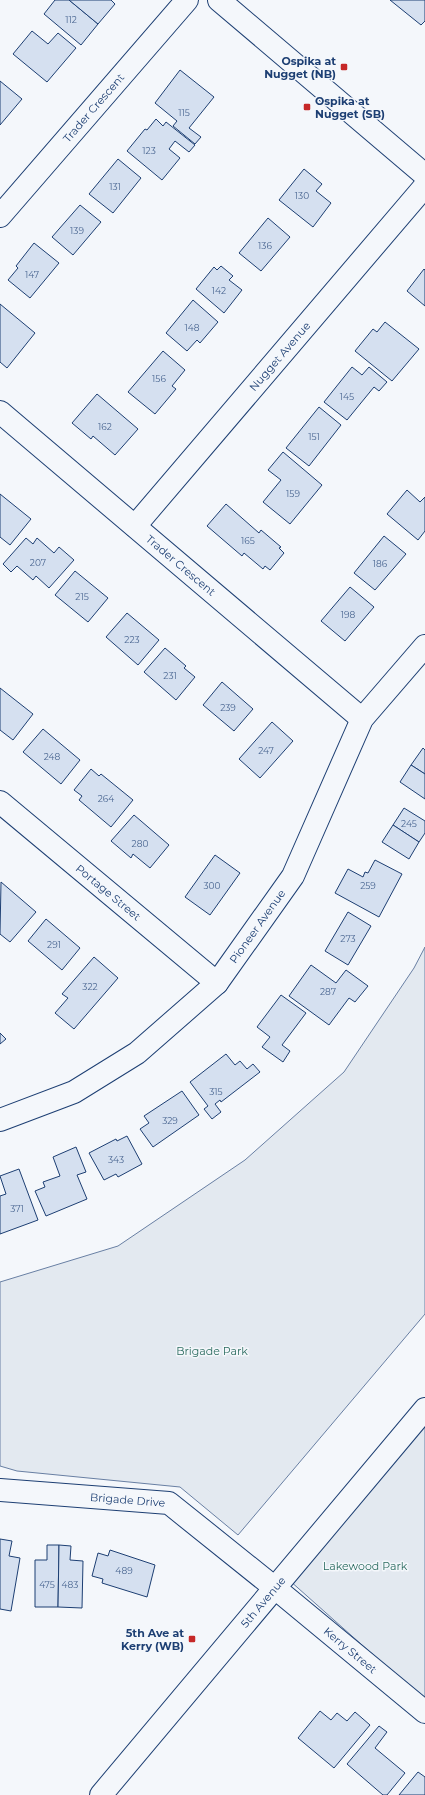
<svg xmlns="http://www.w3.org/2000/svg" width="425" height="1795" viewBox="0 0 425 1795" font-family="Montserrat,sans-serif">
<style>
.green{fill:#e3e9f0;stroke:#687fa3}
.building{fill:#d5e0f0;stroke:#1d3f73}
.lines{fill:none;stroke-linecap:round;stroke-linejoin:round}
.minor-casing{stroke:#1d3f73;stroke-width:24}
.major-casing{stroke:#1d3f73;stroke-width:24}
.minor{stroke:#f4f7fb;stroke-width:22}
.major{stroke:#f4f7fb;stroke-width:22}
.poi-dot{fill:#c62828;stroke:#f4f7fb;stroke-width:1.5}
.labels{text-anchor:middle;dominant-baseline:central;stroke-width:3;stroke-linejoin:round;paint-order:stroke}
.number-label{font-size:9px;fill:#4b6792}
.poi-label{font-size:11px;font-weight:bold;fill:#1d3f73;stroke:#f4f7fb;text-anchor:end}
.street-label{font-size:11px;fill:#1d3f73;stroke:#f4f7fb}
.park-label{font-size:11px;fill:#2c6c60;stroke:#f4f7fb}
</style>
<rect width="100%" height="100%" fill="#f4f7fb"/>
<!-- green -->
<g class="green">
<path d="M425,947V1314L238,1535L180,1487L17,1471L0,1466V1282L118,1246L245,1160L344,1072L414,968Z"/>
<path d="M425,1399V1701L280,1572Z"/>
</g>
<!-- building -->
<g class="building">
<path d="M55,0H69L98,24L81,45L44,14Z"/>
<path d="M69,0H111L115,4L98,24Z"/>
<path d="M390,0H425V21L421,25Z"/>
<path d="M32,31L48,44L58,33L76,48L47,82L13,54Z"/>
<path d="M180,70L214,97L189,128L201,137L195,144L173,126L177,121L155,103Z"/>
<path d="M0,81L22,99L0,125Z"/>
<path d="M156,119L163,126L166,122L195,145L189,152L175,141L169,149L180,158L162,180L127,151L145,129L147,130Z"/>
<path d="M118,159L141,178L113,213L89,194Z"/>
<path d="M304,169L322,184L316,191L331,203L313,227L279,200Z"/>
<path d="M80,205L101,222L73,255L52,237Z"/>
<path d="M268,218L290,237L261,271L239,253Z"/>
<path d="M34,243L59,263L30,298L8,280L18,268L16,266Z"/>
<path d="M221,266L233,276L229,280L242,290L224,313L196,289L214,267L217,270Z"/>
<path d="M424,269L425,270V306L407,291Z"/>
<path d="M193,300L218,322L200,343L197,340L187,351L166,333Z"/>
<path d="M0,304L35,333L7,368L0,362Z"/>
<path d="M385,322L419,349L392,381L355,351L373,329L377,332Z"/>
<path d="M163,351L185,370L172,386L176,389L155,414L128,392Z"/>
<path d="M352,367L362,375L369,367L387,382L379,391L374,387L347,420L324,402Z"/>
<path d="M97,394L138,429L115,455L93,436L91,439L72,423Z"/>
<path d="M319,407L341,425L309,466L286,448Z"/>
<path d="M283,452L322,485L290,524L263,502L281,480L268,470Z"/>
<path d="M407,490L420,502L425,497V531L418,540L387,514Z"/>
<path d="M0,494L31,519L10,545L0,537Z"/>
<path d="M226,504L259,533L261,530L281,547L279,548L284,553L270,570L265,566L263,569L244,553L242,556L207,526Z"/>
<path d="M384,536L406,554L375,590L354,573Z"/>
<path d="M26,538L33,544L37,538L54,553L59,547L74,560L49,588L36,576L33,580L17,566L11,572L3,564Z"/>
<path d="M75,571L108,598L88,622L55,595Z"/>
<path d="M350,587L374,607L345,641L321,621Z"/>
<path d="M127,613L159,640L138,665L106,637Z"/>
<path d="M165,648L186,666L184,668L195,677L176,700L144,672Z"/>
<path d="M222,682L253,709L234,731L203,705Z"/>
<path d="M0,688L33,714L13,740L0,730Z"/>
<path d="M272,722L293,741L260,778L239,759Z"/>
<path d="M43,729L80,760L61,784L23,752Z"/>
<path d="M423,748L425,750V774L411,765Z"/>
<path d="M411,765L425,774V799L400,782Z"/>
<path d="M91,769L99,776L101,774L133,800L111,827L79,800L82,796L74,790Z"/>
<path d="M404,808L425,821V833L419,842L393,825Z"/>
<path d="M134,815L169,845L150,868L133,854L131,858L111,841Z"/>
<path d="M393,825L419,842L409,859L382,842Z"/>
<path d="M215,855L240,873L210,915L185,897Z"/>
<path d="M375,860L402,874L379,917L335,893L348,869L363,877L365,872L368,873Z"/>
<path d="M1,882L36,912L10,942L0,934Z"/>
<path d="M348,912L371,926L348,965L325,951Z"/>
<path d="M46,919L80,948L62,970L28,941Z"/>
<path d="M94,957L118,978L74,1029L55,1013L68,998L62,994Z"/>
<path d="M311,965L336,983L346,970L368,986L355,1002L349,998L329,1025L289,996Z"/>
<path d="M281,995L306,1013L282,1045L290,1051L283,1062L262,1047L270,1037L257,1027Z"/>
<path d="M0,1033L6,1039L0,1044Z"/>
<path d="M226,1054L235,1065L240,1061L247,1069L253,1064L260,1072L221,1102L220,1100L215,1104L221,1112L212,1119L204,1109L208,1106L190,1082Z"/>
<path d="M182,1091L199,1115L153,1147L140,1129L149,1123L144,1116Z"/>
<path d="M127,1136L142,1164L118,1177L116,1174L104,1180L89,1153L116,1139L117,1141Z"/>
<path d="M76,1147L86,1172L77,1175L87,1199L46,1216L35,1191L45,1187L43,1182L60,1176L53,1157Z"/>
<path d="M19,1169L38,1220L0,1234V1196L6,1194L0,1176Z"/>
<path d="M0,1539L12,1541L9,1556L20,1558L11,1611L0,1609Z"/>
<path d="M47,1545H59L58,1607H35V1560H47Z"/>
<path d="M59,1545L71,1546L70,1560L83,1561L82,1608L58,1607Z"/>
<path d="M110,1550L155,1565L147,1597L102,1583L103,1579L92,1576L98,1553L108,1556Z"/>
<path d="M320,1711L331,1720L337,1713L347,1721L355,1712L370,1725L334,1768L298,1738Z"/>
<path d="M379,1726L387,1732L375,1748L405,1773L387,1795H383L347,1764Z"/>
<path d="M418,1772L425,1777V1795H399Z"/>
</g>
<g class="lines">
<defs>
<g id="minor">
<path d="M219,0L425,175"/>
<path id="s1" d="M0,216L187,0"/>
<path id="s2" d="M0,412L362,719"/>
<path id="s3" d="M135,526L425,186"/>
<path id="s4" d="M0,802L217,983"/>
<path id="s5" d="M0,1120L74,1092L137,1053L217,983L293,876L362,719L425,646"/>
<path id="s6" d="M0,1490L169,1503L275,1588L425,1712"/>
</g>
<g id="major">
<path id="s7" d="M101,1795L425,1409"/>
</g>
</defs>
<!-- minor casing -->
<use href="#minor" class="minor-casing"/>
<!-- major casing -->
<use href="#major" class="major-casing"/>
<!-- minor -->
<use href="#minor" class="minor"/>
<!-- major -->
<use href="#major" class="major"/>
</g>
<!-- markers -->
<g class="poi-dot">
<rect x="340" y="63" width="8" height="8" rx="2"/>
<rect x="303" y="103" width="8" height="8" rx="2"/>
<rect x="188" y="1635" width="8" height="8" rx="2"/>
</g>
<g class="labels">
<!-- number labels -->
<g class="number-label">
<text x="71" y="19">112</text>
<text x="184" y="112">115</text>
<text x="149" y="150">123</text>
<text x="115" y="186">131</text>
<text x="302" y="195">130</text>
<text x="77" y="230">139</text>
<text x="265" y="245">136</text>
<text x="32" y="274">147</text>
<text x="219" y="290">142</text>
<text x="192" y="327">148</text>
<text x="159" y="378">156</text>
<text x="347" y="396">145</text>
<text x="105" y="426">162</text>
<text x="314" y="436">151</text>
<text x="293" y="493">159</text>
<text x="248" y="540">165</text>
<text x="38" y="562">207</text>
<text x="380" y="563">186</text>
<text x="82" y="596">215</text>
<text x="348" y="614">198</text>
<text x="132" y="639">223</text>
<text x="170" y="675">231</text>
<text x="228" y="707">239</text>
<text x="266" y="750">247</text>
<text x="52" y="756">248</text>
<text x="106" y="798">264</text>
<text x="409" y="823">245</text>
<text x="140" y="843">280</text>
<text x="212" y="885">300</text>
<text x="368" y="885">259</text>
<text x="348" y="938">273</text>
<text x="54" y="944">291</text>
<text x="90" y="986">322</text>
<text x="328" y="991">287</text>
<text x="216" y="1091">315</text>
<text x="170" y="1120">329</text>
<text x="116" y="1159">343</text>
<text x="17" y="1208">371</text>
<text x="124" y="1570">489</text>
<text x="47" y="1584">475</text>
<text x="70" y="1584">483</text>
</g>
<!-- poi labels -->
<g class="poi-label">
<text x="336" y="61">Ospika at<tspan x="336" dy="13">Nugget (NB)</tspan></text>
<text x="315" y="101" text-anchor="start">Ospika at<tspan x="315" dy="13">Nugget (SB)</tspan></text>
<text x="184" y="1633">5th Ave at<tspan x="184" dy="13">Kerry (WB)</tspan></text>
</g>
<!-- street labels -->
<g class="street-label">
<text stroke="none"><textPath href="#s1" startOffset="143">Trader Crescent</textPath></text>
<text stroke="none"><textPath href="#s3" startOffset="223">Nugget Avenue</textPath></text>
<text stroke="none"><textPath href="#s2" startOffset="237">Trader Crescent</textPath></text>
<text stroke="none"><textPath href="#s4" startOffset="141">Portage Street</textPath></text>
<text stroke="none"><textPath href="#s5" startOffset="329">Pioneer Avenue</textPath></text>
<text stroke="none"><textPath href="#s6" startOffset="128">Brigade Drive</textPath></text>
<text stroke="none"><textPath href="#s7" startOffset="252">5th Avenue</textPath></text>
<text stroke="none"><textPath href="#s6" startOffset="403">Kerry Street</textPath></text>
</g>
<!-- park labels -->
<g class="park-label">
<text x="212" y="1351">Brigade Park</text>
<text x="365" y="1566">Lakewood Park</text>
</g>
</g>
</svg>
